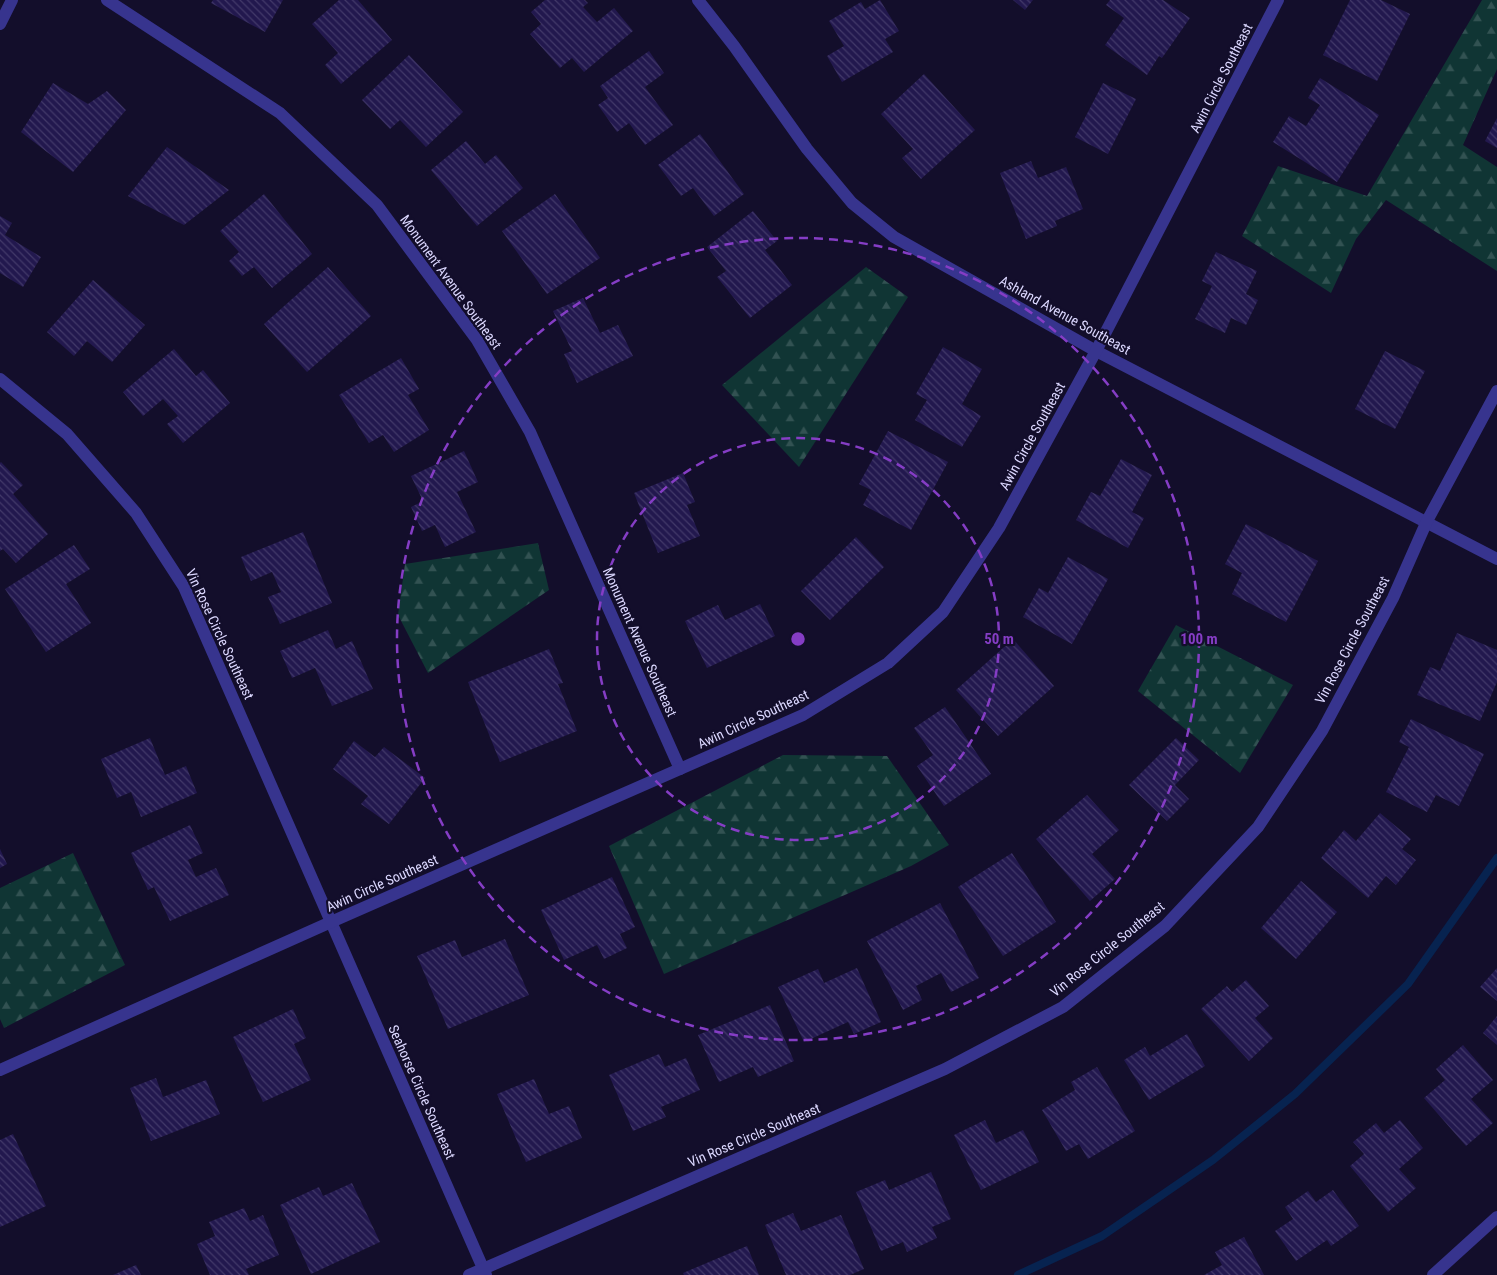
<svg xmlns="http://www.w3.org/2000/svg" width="1497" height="1275" viewBox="0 0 1497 1275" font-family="'Roboto Condensed',sans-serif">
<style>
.forest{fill:url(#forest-firs)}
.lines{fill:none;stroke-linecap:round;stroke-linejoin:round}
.stream{stroke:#072350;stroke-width:8}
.building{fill:url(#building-back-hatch)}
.minor{stroke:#37348e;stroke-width:12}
.ring{fill:none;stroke:#853dc5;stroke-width:2.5;stroke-dasharray:9 6}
.labels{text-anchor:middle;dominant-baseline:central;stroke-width:4.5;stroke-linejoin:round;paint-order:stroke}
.street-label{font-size:14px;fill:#dcd8ff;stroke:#130e2b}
.centre{fill:#853dc5;stroke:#130e2b;stroke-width:2.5}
.ring-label{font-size:15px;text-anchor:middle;font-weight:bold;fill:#853dc5;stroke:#130e2b;stroke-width:4.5;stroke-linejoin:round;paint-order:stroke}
</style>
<defs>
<pattern id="forest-firs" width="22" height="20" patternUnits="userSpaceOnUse" patternTransform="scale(1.25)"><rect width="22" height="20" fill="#103534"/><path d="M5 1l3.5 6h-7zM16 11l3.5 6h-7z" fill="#325252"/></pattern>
<pattern id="building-back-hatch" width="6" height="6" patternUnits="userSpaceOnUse" patternTransform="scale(1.25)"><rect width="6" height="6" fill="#22184e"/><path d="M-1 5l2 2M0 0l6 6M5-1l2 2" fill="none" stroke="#423969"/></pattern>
</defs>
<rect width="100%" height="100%" fill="#130e2b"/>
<!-- forest -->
<g class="forest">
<path d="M1482,0H1497V69L1463,145L1497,167V271L1386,200L1356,239L1331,293L1242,236L1278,166L1367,196Z"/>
<path d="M866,267L908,297L799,467L722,385Z"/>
<path d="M538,543L549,590L428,673L398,615L405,564Z"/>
<path d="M1176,625L1293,685L1240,773L1138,691Z"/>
<path d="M783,755L887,756L949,845L911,866L664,974L609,846Z"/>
<path d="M73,853L125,965L4,1028L0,1019V888Z"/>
</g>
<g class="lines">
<!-- stream -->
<path class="stream" d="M1018,1275L1102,1236L1213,1160L1295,1094L1408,984L1497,858"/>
</g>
<!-- building -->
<g class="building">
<path d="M213,0H283L265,32L211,3Z"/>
<path d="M339,0H358L392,40L341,84L325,65L338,53L312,24Z"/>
<path d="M545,0H585L588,3L583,7L597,22L614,8L633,31L584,72L572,58L560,68L530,34L541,24L531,12Z"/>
<path d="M880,0L899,31L885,39L893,52L842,82L827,56L844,46L829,21L861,2L865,9Z"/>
<path d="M1013,0H1033L1025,10Z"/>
<path d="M1110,0H1163L1190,18L1162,58L1159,56L1147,75L1105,45L1124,18L1106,5Z"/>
<path d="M1350,0H1381L1410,14L1377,81L1323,55Z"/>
<path d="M649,51L664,73L645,87L673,125L645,145L629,123L617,132L598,105L608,98L600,86Z"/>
<path d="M409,55L463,112L426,147L400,120L390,129L362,100Z"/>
<path d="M924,74L975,130L921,179L902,158L913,149L881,114Z"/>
<path d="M1320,78L1379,115L1337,182L1273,142L1289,116L1306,126L1320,105L1308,98Z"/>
<path d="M53,83L88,104L107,91L126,110L73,172L21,132Z"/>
<path d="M1103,83L1136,99L1108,154L1075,137Z"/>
<path d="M1497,118V148L1485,141Z"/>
<path d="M700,134L744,194L714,216L693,188L681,196L658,165Z"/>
<path d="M466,141L485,164L496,155L523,188L477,226L431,170Z"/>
<path d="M167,147L229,190L184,225L128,196Z"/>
<path d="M1031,161L1038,178L1066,167L1083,209L1055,221L1057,226L1026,239L1000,173Z"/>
<path d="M264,194L312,254L272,288L254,267L242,276L229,261L239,252L220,231Z"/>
<path d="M555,194L600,258L547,294L502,231Z"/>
<path d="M753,211L777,241L765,250L792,285L750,318L717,277L726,271L707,247Z"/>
<path d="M0,216L12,223L5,235L41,257L23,287L0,273Z"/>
<path d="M1216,252L1257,271L1246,294L1258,300L1246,325L1231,318L1225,333L1195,319L1212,286L1202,281Z"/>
<path d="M328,267L371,316L307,372L264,324Z"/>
<path d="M93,280L145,325L112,362L87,341L74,356L47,332Z"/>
<path d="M583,298L600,333L618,325L633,356L577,383L564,354L572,351L553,311Z"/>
<path d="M943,347L982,369L962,404L981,416L962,447L915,420L927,400L916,394Z"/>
<path d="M174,349L196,376L203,370L230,403L183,443L167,424L178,416L163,399L143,416L123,392Z"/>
<path d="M1385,351L1425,371L1395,429L1355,409Z"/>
<path d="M401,358L419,389L408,395L429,430L394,452L383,435L369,443L339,395Z"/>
<path d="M888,431L948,462L911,530L863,505L871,490L859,484Z"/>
<path d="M464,451L478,482L457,492L476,532L445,547L435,525L422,531L411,507L423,501L411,476Z"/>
<path d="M1121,459L1152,475L1132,512L1144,518L1128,548L1076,520L1091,492L1100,496Z"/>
<path d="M1,462L23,485L13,494L48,534L16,563L3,549L0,551V463Z"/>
<path d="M683,473L695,502L687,505L700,536L658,553L634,493Z"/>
<path d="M1246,524L1318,561L1286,622L1232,594L1242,573L1225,564Z"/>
<path d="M303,532L332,603L280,624L268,597L281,592L272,572L251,581L241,557Z"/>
<path d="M856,537L884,567L830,620L801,591Z"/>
<path d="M74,545L90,569L66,584L91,623L46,652L5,589Z"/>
<path d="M1068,557L1108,579L1072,644L1023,617L1039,588L1048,593Z"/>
<path d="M760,604L775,636L707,668L685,621L718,605L725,620Z"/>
<path d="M328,630L336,649L352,641L373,689L332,706L315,668L292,678L280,651Z"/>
<path d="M1457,633L1497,650V682L1480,721L1417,695L1430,667L1440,671Z"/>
<path d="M1013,639L1054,686L998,736L956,690Z"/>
<path d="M549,649L563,683L558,684L577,731L500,762L468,682Z"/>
<path d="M945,707L991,774L944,806L917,766L933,755L914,728Z"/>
<path d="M1411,719L1484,754L1459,806L1436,795L1427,812L1386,792L1409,747L1399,742Z"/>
<path d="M150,738L165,775L186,766L197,793L141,817L131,792L117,798L101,759Z"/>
<path d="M1176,738L1199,760L1175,785L1189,799L1167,821L1129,785Z"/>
<path d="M354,741L375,757L384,747L425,778L389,824L361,804L368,796L333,769Z"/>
<path d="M1087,795L1119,830L1092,854L1115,879L1090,901L1036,839Z"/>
<path d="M1380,813L1411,839L1402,849L1416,860L1396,885L1386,876L1368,898L1321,858L1344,830L1356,841Z"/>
<path d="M190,825L203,853L188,860L196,877L216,868L229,895L170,921L154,887L148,890L131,853Z"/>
<path d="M0,849L7,864L0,868Z"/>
<path d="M1012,853L1056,922L1003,956L958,887Z"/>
<path d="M612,877L635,927L620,934L627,948L604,959L597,945L564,960L541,910Z"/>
<path d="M1301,881L1337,912L1296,959L1261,928Z"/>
<path d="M940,903L979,978L951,992L941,973L916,986L922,1000L903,1010L867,941Z"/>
<path d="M505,939L529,995L448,1029L417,956L455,940L462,957Z"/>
<path d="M857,968L881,1022L854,1034L848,1022L804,1042L778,987L818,969L824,983Z"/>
<path d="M1497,968V1001L1480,987Z"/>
<path d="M1246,980L1269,1006L1255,1018L1273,1038L1249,1061L1201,1009L1227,986L1232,992Z"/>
<path d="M770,1005L794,1061L758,1077L753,1067L719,1082L698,1035Z"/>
<path d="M293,1009L306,1038L294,1044L311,1080L263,1102L233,1037Z"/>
<path d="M1497,1016V1045L1483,1033Z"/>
<path d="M1187,1034L1205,1066L1149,1100L1124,1060L1145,1047L1150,1056Z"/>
<path d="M1463,1045L1493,1080L1471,1099L1493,1123L1466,1146L1424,1098L1445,1080L1436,1069Z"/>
<path d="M659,1054L665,1067L686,1058L700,1090L661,1107L666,1117L633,1131L609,1075Z"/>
<path d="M1097,1067L1135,1131L1088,1159L1079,1144L1066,1151L1042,1110L1075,1090L1071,1082Z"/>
<path d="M156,1078L163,1097L206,1080L220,1114L151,1141L130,1088Z"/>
<path d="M534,1079L549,1114L569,1106L582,1138L526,1162L497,1094Z"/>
<path d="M985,1120L996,1143L1023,1130L1039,1162L981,1190L954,1135Z"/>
<path d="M1400,1120L1423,1148L1399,1169L1416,1188L1388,1212L1350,1166L1364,1154L1353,1142L1376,1123L1384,1133Z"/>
<path d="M13,1134L46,1206L0,1227V1140Z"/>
<path d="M931,1172L951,1219L932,1227L937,1238L907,1252L903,1242L881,1251L856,1192L885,1180L889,1190Z"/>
<path d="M352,1183L380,1242L311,1274L280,1205L319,1187L323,1196Z"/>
<path d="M1333,1190L1359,1226L1331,1246L1327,1240L1296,1261L1275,1231L1293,1219L1285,1207L1308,1191L1316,1202Z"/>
<path d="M244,1208L250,1221L263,1215L279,1255L246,1269L249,1275H210L197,1244L215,1236L209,1222Z"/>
<path d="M793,1213L801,1231L841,1215L864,1269L850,1275H786L765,1225Z"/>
<path d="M1244,1237L1264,1275H1204L1222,1265L1215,1252Z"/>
<path d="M747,1246L759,1275H684L683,1273Z"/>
<path d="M136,1265L141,1275H113Z"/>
</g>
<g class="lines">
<!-- minor -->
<g class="minor">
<path d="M107,0L280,113L377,205L477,340L530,432L680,769"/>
<path d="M698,0L734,46L807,149L852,203L894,237L1096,351L1497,559"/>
<path d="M0,24L12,0"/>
<path d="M0,379L67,434L136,513L184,587L486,1275"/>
<path d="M0,1070L331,922L803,715L888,663L943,612L999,528L1096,351L1278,0"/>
<path d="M469,1275L945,1069L1063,1007L1165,926L1258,827L1322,731L1393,598L1427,521L1497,391"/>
<path d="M1433,1275L1497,1217"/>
</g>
</g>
<!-- distance rings -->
<g class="ring">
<circle cx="798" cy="639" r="201"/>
<circle cx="798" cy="639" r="401"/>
</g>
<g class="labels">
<!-- street labels -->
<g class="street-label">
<text transform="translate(1221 78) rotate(-63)">Awin Circle Southeast</text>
<text transform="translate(451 282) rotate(54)">Monument Avenue Southeast</text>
<text transform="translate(1065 315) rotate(29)">Ashland Avenue Southeast</text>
<text transform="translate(1032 436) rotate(-61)">Awin Circle Southeast</text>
<text transform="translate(220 634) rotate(65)">Vin Rose Circle Southeast</text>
<text transform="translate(1352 640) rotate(-62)">Vin Rose Circle Southeast</text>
<text transform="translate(640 642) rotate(66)">Monument Avenue Southeast</text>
<text transform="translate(753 719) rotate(-25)">Awin Circle Southeast</text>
<text transform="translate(382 883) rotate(-24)">Awin Circle Southeast</text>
<text transform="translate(1107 949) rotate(-39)">Vin Rose Circle Southeast</text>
<text transform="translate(422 1092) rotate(66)">Seahorse Circle Southeast</text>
<text transform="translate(754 1135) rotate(-23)">Vin Rose Circle Southeast</text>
</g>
</g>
<circle cx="798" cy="639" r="8" class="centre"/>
<g class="ring-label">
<text x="999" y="644">50 m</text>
<text x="1199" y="644">100 m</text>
</g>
</svg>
